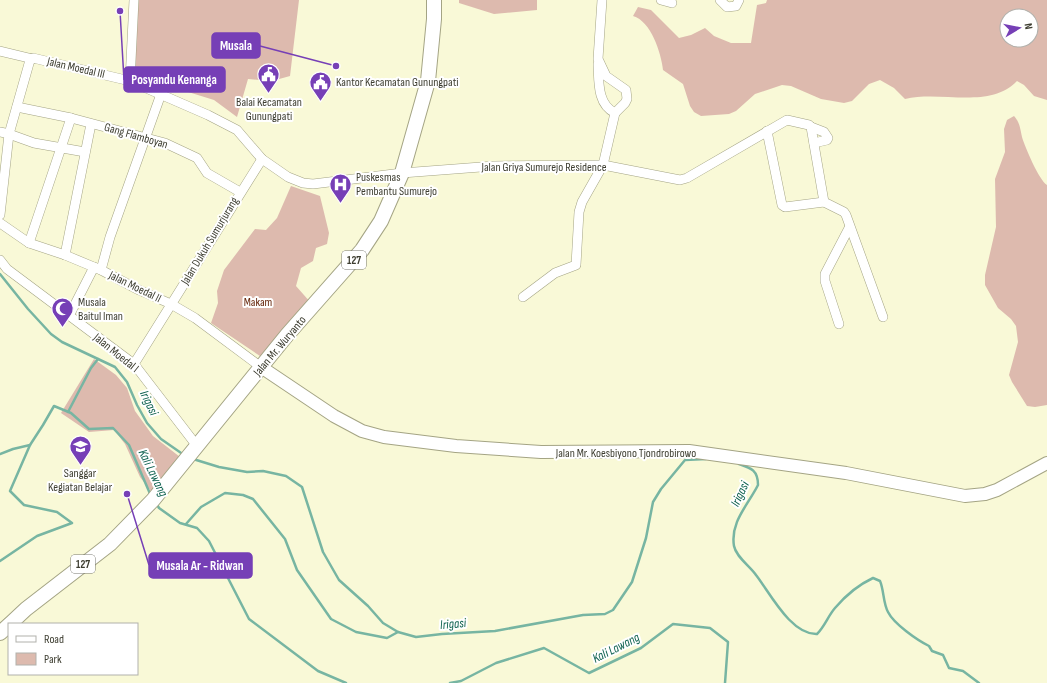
<svg xmlns="http://www.w3.org/2000/svg" width="1047" height="683" viewBox="0 0 1047 683" font-family="'Sofia Sans Condensed',sans-serif">
<style>
.green{fill:#ddbaae;fill-rule:evenodd}
.lines{fill:none;stroke-linecap:round;stroke-linejoin:round}
.stream{stroke:#77b5a2;stroke-width:2.5}
.street-casing{stroke:#a4a484;stroke-width:10}
.secondary-casing{stroke:#a4a484;stroke-width:14}
.primary-casing{stroke:#a4a484;stroke-width:16}
.street{stroke:#fff;stroke-width:9}
.secondary{stroke:#fff;stroke-width:12}
.primary{stroke:#fff;stroke-width:14}
.labels{text-anchor:middle;dominant-baseline:central;stroke-width:4;stroke-linejoin:round;paint-order:stroke}
.shield{fill:#fff;stroke:#77776e;stroke-width:1}
.shield-label{font-size:11px;font-weight:bold;fill:#3d3d30}
.street-label{font-size:12px;fill:#3d3d30;stroke:#fff}
.poi-label{font-size:12px;fill:#3d3d30;stroke:#fff;text-anchor:start}
.park-label{font-size:12px;fill:#642408;stroke:#fff}
.water-label{font-size:13px;font-style:italic;fill:#0f6250;stroke:#fff}
.leader{fill:none;stroke:#763fb6;stroke-width:1.5}
.callout-dot{fill:#763fb6;stroke:#fff;stroke-width:1.5}
.callout{fill:#763fb6;stroke:#763fb6;stroke-width:1.5}
.callout-label{font-size:13px;text-anchor:middle;font-weight:bold;fill:#fff}
</style>
<rect width="100%" height="100%" fill="#f9f9d7"/>
<!-- green -->
<g class="green">
<path d="M137,0H299L290,76L272,81L248,79L237,117L214,100L172,87L132,78Z"/>
<path d="M459,0H537V10L494,14L459,3Z"/>
<path d="M767,0H1047V100L1034,96L1024,85L1017,81C989,110 941,90 905,99L894,88L880,80L869,84L852,101L844,103L821,99L791,86L782,85L755,94L736,111L729,114L701,116L694,112L690,106L683,84L663,70C661,53 651,21 633,16L638,7L651,10L679,38L691,35L705,28L714,36L731,43H751L757,5L766,3ZM1007,16H1031V40H1007Z"/>
<path d="M1014,116C1020,123 1020,128 1022,137C1025,147 1039,180 1047,185V405L1035,407L1027,406L1012,382L1009,375L1018,342L1016,326L1011,319L998,308L985,285V275L996,227L995,179L1005,152L1004,129L1007,120Z"/>
<path d="M291,186L320,196L329,233L327,244L316,248L313,261L301,268L296,286L311,303L263,358L211,323L218,303L217,291L224,270L255,229L266,230L277,218Z"/>
<path d="M94,359L116,375L127,388L135,411L153,436L180,457L154,495L140,477L125,444L114,430L89,432L61,413Z"/>
</g>
<g class="lines">
<!-- stream -->
<g class="stream">
<path d="M0,274L28,309L51,334L62,342L115,367L127,382L137,405L147,423L161,439L184,455"/>
<path d="M68,412L91,368L98,359"/>
<path d="M0,454L13,449L30,445L43,425L54,406L71,413L89,429L113,428L129,445L151,496"/>
<path d="M193,459L219,467L247,472L263,471L286,476L302,487L323,552L339,580L368,606L383,623L398,632L416,637L442,634L495,631L583,615L605,614L613,610L632,582L646,538L653,502L661,489L685,460L706,459"/>
<path d="M739,464C751,468 758,470 758,485C748,505 730,522 734,546C736,557 750,566 756,575C770,593 791,635 817,634C825,626 828,616 835,608C846,595 858,585 873,578L880,581C884,590 883,603 888,612C894,624 917,640 929,646L932,651L943,655L949,668L963,671L979,683"/>
<path d="M156,503L159,508L180,523L197,528L209,541L249,619L318,671L346,683"/>
<path d="M186,524L201,507L225,493L243,495L253,499L285,539L297,570L331,619L356,632L387,638L398,632"/>
<path d="M0,561L37,536L72,523L57,512L24,505L10,491L30,445"/>
<path d="M450,683L461,681L496,663L544,648L589,673L641,648L673,624L710,628L728,642L725,683"/>
</g>
<defs>
<g id="street">
<path d="M661,0L672,3"/>
<path d="M720,0L727,7L736,6L739,0"/>
<path d="M0,51L33,59"/>
<path d="M598,64C599,82 597,104 615,113"/>
<path d="M130,81L134,0"/>
<path d="M17,107L71,118L165,143L197,158L207,173L240,192"/>
<path d="M811,127L824,132L828,138L827,140L814,143"/>
<path d="M767,131L782,205L785,207L824,202"/>
<path d="M0,132L9,134L34,143L85,152"/>
<path d="M0,215L9,134L30,60L33,58L130,81L208,115L237,130L262,159L288,177L303,183L313,184L402,173L494,166L603,165L680,180L687,178L787,120L809,125L811,127L824,202L844,212L846,215L883,317"/>
<path d="M0,223L29,243L65,255L101,270L139,290L171,304L195,318L261,367"/>
<path d="M29,243L71,118"/>
<path d="M65,255L91,124"/>
<path d="M0,260L7,269L134,364L197,446"/>
<path d="M101,270L110,237L161,94"/>
<path d="M523,297L555,273L576,265L579,212L582,202L603,165L615,113L625,103L627,99L626,90L606,76L598,59L602,0"/>
<path d="M69,316L94,267"/>
<path d="M839,324L825,281V274L849,228"/>
<path d="M134,364L262,159"/>
</g>
<path id="secondary" d="M261,367L334,416L362,431L384,437L456,446L541,452L689,451L846,473L965,496L985,494L997,490L1047,463"/>
<g id="primary">
<path d="M10,624L26,609L110,544L153,500L287,335L362,250L381,221L402,173L428,81L434,19V0"/>
<path d="M0,633L9,625"/>
</g>
</defs>
<!-- street casing -->
<use href="#street" class="street-casing"/>
<!-- secondary casing -->
<use href="#secondary" class="secondary-casing"/>
<!-- primary casing -->
<use href="#primary" class="primary-casing"/>
<!-- street -->
<use href="#street" class="street"/>
<!-- secondary -->
<use href="#secondary" class="secondary"/>
<!-- primary -->
<use href="#primary" class="primary"/>
</g>
<!-- icons -->
<defs>
<symbol id="civic-pin" viewBox="-11 -11 22 30"><path d="M0 17L-7.5 6A9.5 9.5 0 1 1 7.5 6Z" fill="#763fb6" stroke="#fff"/><path d="M-.6-6.5H3V-4.5H.6V-3L4-1V1h2V6H-6V1h2V-1L-.6-3ZM-1.2 2.5V6h2.4V2.5Z" fill="#fff"/></symbol>
<symbol id="hospital-pin" viewBox="-11 -11 22 30"><path d="M0 17L-7.5 6A9.5 9.5 0 1 1 7.5 6Z" fill="#763fb6" stroke="#fff"/><path d="M-5-5h3v3.5h4V-5h3V5h-3V1.5h-4V5h-3Z" fill="#fff"/></symbol>
<symbol id="mosque-pin" viewBox="-11 -11 22 30"><path d="M0 17L-7.5 6A9.5 9.5 0 1 1 7.5 6Z" fill="#763fb6" stroke="#fff"/><path d="M3.5-4.9A6 6 0 1 0 3.5 4.9A5 5 0 1 1 3.5-4.9Z" fill="#fff"/></symbol>
<symbol id="school-pin" viewBox="-11 -11 22 30"><path d="M0 17L-7.5 6A9.5 9.5 0 1 1 7.5 6Z" fill="#763fb6" stroke="#fff"/><path d="M0-5L7-2L0 1L-7-2ZM-4 1L0 2.5L4 1V4Q0 6-4 4Z" fill="#fff"/></symbol>
</defs>
<g fill-rule="evenodd">
<use href="#civic-pin" x="256" y="62" width="25" height="34"/>
<use href="#civic-pin" x="308" y="70" width="25" height="34"/>
<use href="#hospital-pin" x="328" y="172" width="25" height="34"/>
<use href="#mosque-pin" x="50" y="296" width="25" height="34"/>
<use href="#school-pin" x="68" y="434" width="25" height="34"/>
</g>
<g class="labels">
<!-- shield labels -->
<g class="shield">
<rect x="342" y="251" width="24" height="18" rx="3"/>
<rect x="71" y="555" width="24" height="18" rx="3"/>
</g>
<g class="shield-label">
<text x="354" y="260">127</text>
<text x="83" y="564">127</text>
</g>
<!-- street labels -->
<g class="street-label">
<text transform="translate(76 68) rotate(13)">Jalan Moedal III</text>
<text transform="translate(136 136) rotate(16)">Gang Flamboyan</text>
<text x="544" y="167">Jalan Griya Sumurejo Residence</text>
<text transform="translate(210 241) rotate(-59)">Jalan Dukuh Sumurjurang</text>
<text transform="translate(135 287) rotate(26)">Jalan Moedal II</text>
<text transform="translate(280 346) rotate(-50)">Jalan Mr. Wuryanto</text>
<text transform="translate(116 353) rotate(39)">Jalan Moedal I</text>
<text x="626" y="453">Jalan Mr. Koesbiyono Tjondrobirowo</text>
</g>
<!-- poi labels -->
<g class="poi-label">
<text x="336" y="82">Kantor Kecamatan Gunungpati</text>
<text x="269" y="102" text-anchor="middle">Balai Kecamatan<tspan x="269" dy="14">Gunungpati</tspan></text>
<text x="356" y="177">Puskesmas<tspan x="356" dy="14">Pembantu Sumurejo</tspan></text>
<text x="78" y="302">Musala<tspan x="78" dy="14">Baitul Iman</tspan></text>
<text x="80" y="473" text-anchor="middle">Sanggar<tspan x="80" dy="14">Kegiatan Belajar</tspan></text>
</g>
<!-- park labels -->
<g class="park-label">
<text x="258" y="302">Makam</text>
</g>
<!-- water labels -->
<g class="water-label">
<text transform="translate(149 403) rotate(64)">Irigasi</text>
<text transform="translate(153 473) rotate(64)">Kali Lawang</text>
<text transform="translate(740 494) rotate(-65)">Irigasi</text>
<text transform="translate(453 624) rotate(-5)">Irigasi</text>
<text transform="translate(616 648) rotate(-27)">Kali Lawang</text>
</g>
</g>
<!-- callouts -->
<path class="leader" d="M336 66L260 46M120 11L124 80M127 494L149 565"/>
<g class="callout-dot">
<circle cx="336" cy="66" r="4"/>
<circle cx="120" cy="11" r="4"/>
<circle cx="127" cy="494" r="4"/>
</g>
<g class="callout">
<rect x="212" y="33" width="48" height="25" rx="4"/>
<rect x="124" y="67" width="101" height="25" rx="4"/>
<rect x="149" y="553" width="103" height="25" rx="4"/>
</g>
<g class="callout-label">
<text x="236" y="50">Musala</text>
<text x="174" y="84">Posyandu Kenanga</text>
<text x="200" y="570">Musala Ar - Ridwan</text>
</g>
<!-- legend -->
<rect x="8" y="623" width="130" height="52" fill="#ffffff" stroke="#b1b1ac"/>
<rect x="16" y="636" width="20" height="6" fill="#ffffff" stroke="#b1b1ac"/>
<text x="44" y="643" font-size="12" fill="#3d3d30">Road</text>
<rect x="16" y="653" width="20" height="12" fill="#ddbaae" stroke="#b1b1ac"/>
<text x="44" y="663" font-size="12" fill="#3d3d30">Park</text>
<!-- north arrow -->
<g transform="translate(1019 28) rotate(80)"><circle r="19" fill="#ffffff" stroke="#b1b1ac"/>
<path d="M0-3L7 15L0 10L-7 15Z" fill="#763fb6"/>
<text y="-6" font-size="11" font-weight="bold" text-anchor="middle" fill="#3d3d30">N</text>
</g>
</svg>
